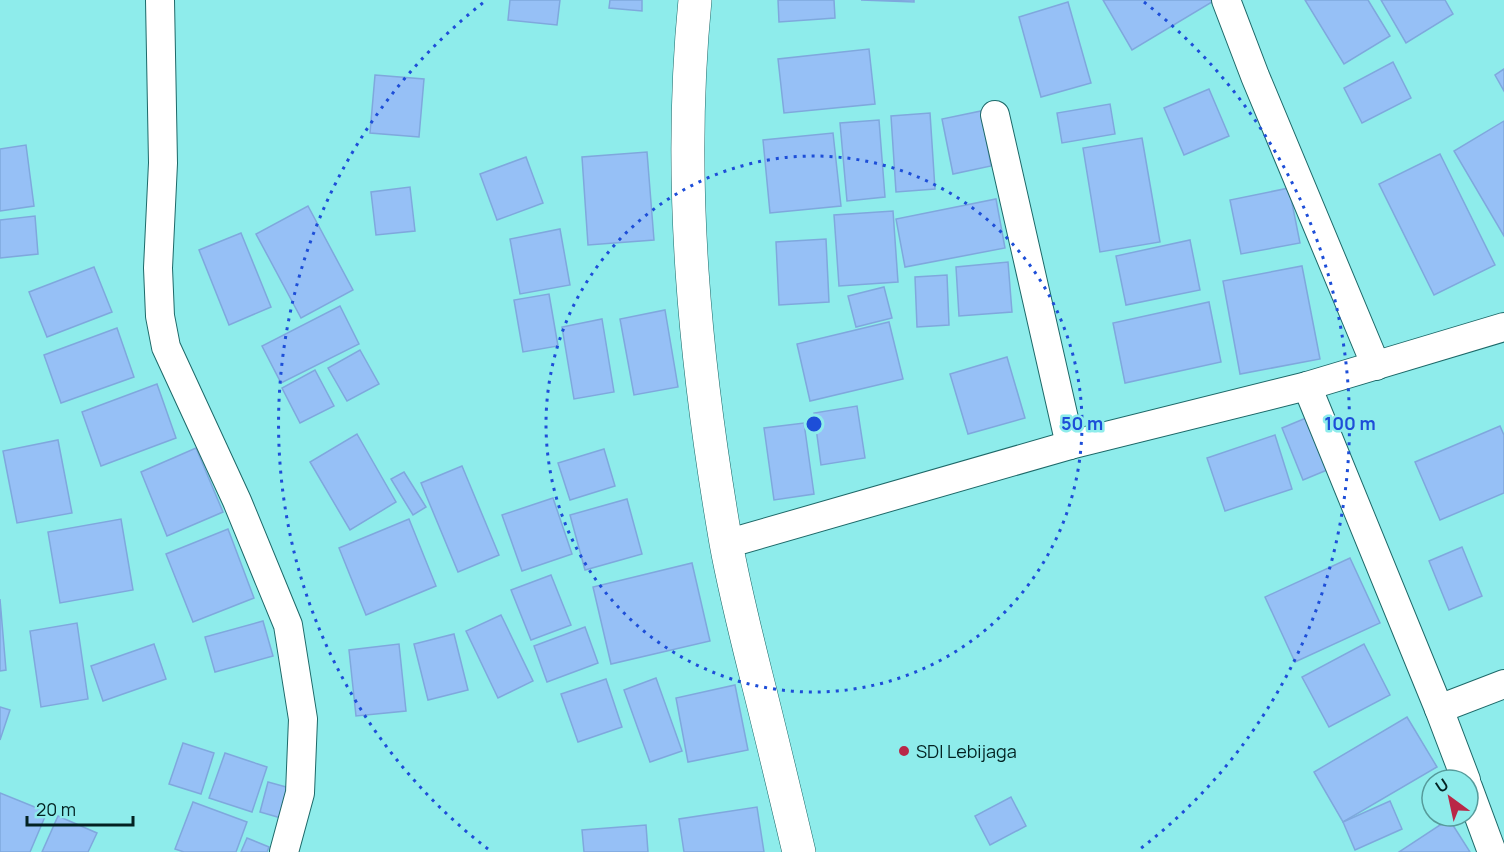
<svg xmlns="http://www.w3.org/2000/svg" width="1504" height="852" viewBox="0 0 1504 852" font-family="Manrope,sans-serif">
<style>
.building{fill:#96c0f6;stroke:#7fa8dd;stroke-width:1.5}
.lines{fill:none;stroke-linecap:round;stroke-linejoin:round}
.street-casing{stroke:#1d6969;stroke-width:30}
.secondary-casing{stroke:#1d6969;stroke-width:34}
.street{stroke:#fff;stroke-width:28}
.secondary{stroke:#fff;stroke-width:33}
.ring{fill:none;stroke:#1d4ed8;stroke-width:3;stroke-dasharray:3 6}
.poi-dot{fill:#b92747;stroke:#8eeceb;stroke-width:2}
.labels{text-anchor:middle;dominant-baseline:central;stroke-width:5;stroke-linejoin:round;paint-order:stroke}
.poi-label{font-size:18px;fill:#032222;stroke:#8eeceb;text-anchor:start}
.centre{fill:#1d4ed8;stroke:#8eeceb;stroke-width:3}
.ring-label{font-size:18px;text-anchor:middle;font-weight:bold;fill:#1d4ed8;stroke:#8eeceb;stroke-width:5;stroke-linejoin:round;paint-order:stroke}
</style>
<rect width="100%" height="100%" fill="#8eeceb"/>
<!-- building -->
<g class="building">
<path d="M510,0H560L557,25L508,20Z"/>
<path d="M610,0H642V11L609,8Z"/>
<path d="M778,0H834L835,18L779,22Z"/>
<path d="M861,0H914V2Z"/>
<path d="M1103,0H1211L1212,2L1132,50Z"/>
<path d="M1305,0H1368L1390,36L1344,64Z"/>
<path d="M1381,0H1445L1453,14L1406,43Z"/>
<path d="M1068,2L1091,83L1041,97L1019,17Z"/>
<path d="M869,49L875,104L784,113L778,59Z"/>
<path d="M1393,62L1411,98L1362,123L1344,88Z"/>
<path d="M1504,69V91L1495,75Z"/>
<path d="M375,75L424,79L419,137L370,133Z"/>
<path d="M1209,89L1229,136L1184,155L1164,108Z"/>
<path d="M1110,104L1115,134L1062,143L1057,113Z"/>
<path d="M981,111L991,166L953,174L942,119Z"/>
<path d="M930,113L935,189L896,192L891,116Z"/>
<path d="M879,120L885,197L847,201L840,123Z"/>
<path d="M1504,121V236L1454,151Z"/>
<path d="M833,133L841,206L770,213L763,140Z"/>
<path d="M1142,138L1160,242L1100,252L1083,148Z"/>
<path d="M26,145L34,206L0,211V149Z"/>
<path d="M647,152L654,240L588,245L582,157Z"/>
<path d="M1440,154L1495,265L1434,295L1379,184Z"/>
<path d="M526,157L543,203L497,220L480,174Z"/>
<path d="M410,187L415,231L376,235L371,192Z"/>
<path d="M1289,188L1300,243L1241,254L1230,200Z"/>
<path d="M996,199L1005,248L905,267L896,219Z"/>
<path d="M308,206L353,290L301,318L256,234Z"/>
<path d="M893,211L898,282L839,286L834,215Z"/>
<path d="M35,216L38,254L0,258V220Z"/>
<path d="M560,229L570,285L520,294L510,239Z"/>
<path d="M241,233L271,307L229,325L199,250Z"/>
<path d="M826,239L829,302L779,305L776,242Z"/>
<path d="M1190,240L1200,290L1126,305L1116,256Z"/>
<path d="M1008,262L1012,312L959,316L956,267Z"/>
<path d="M1302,266L1320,359L1240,374L1223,281Z"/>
<path d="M94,267L112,312L47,337L29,292Z"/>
<path d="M947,275L949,325L917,327L915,277Z"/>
<path d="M884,287L892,318L856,327L848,296Z"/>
<path d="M549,294L558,346L523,352L514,300Z"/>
<path d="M1209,302L1221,362L1125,383L1113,323Z"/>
<path d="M340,306L359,344L281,383L262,346Z"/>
<path d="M665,310L678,387L634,395L620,319Z"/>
<path d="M602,319L614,392L574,399L562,327Z"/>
<path d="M889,322L903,379L810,401L797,344Z"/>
<path d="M117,328L134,377L61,403L44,355Z"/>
<path d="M360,350L379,384L347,401L328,368Z"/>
<path d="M1007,357L1025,418L968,434L950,374Z"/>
<path d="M315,370L334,406L300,423L282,388Z"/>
<path d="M157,384L176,438L101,466L82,412Z"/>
<path d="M857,406L865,458L821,465L814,413Z"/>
<path d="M1306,418L1327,470L1303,480L1282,428Z"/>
<path d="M804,423L814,494L774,500L764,428Z"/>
<path d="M1500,426L1504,435V493L1440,520L1415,462Z"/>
<path d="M357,434L396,502L350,530L310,462Z"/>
<path d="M1275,435L1292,489L1225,511L1207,458Z"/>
<path d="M58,440L72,513L17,523L3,451Z"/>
<path d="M196,448L223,512L167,536L141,472Z"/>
<path d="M604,449L615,486L570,500L558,463Z"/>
<path d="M462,466L499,555L458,572L421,483Z"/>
<path d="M404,472L426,507L413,515L391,479Z"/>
<path d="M553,498L572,554L522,571L502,515Z"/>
<path d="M627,499L642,554L585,570L570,515Z"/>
<path d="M121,519L133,590L60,603L48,532Z"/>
<path d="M409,519L436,586L366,615L339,548Z"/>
<path d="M228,529L254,598L193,622L166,554Z"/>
<path d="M1462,547L1482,596L1449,610L1429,561Z"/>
<path d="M1350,558L1380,623L1295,662L1265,597Z"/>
<path d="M692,563L710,641L611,664L593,587Z"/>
<path d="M551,575L571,625L531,640L511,590Z"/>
<path d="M0,599L6,670L0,671Z"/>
<path d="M501,615L533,681L498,698L466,631Z"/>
<path d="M263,621L273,656L215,672L205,637Z"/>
<path d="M77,623L88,699L41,707L30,631Z"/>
<path d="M585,627L598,663L547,682L534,646Z"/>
<path d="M454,634L468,690L428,700L414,644Z"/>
<path d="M154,644L166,679L103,701L91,666Z"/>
<path d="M399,644L406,711L356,716L349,650Z"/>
<path d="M1364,644L1390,695L1329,727L1302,677Z"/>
<path d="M656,678L682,751L650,762L624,690Z"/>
<path d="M606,679L622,727L578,742L561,694Z"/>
<path d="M735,685L748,750L688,762L676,698Z"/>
<path d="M0,707L10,710L0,740Z"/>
<path d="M1407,717L1437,767L1343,822L1314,772Z"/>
<path d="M183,743L214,753L201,794L169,784Z"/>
<path d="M225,753L267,767L252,812L209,798Z"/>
<path d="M268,782L290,788L281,818L260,812Z"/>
<path d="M0,793L47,812L30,852H0Z"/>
<path d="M1011,797L1026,826L990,845L975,816Z"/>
<path d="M1390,801L1402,829L1355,850L1343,822Z"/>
<path d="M193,802L247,822L236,852H184L175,849Z"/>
<path d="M757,807L764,852H684L679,819Z"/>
<path d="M58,816L97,833L88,852H42Z"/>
<path d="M1449,819L1470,852H1399Z"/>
<path d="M646,825L648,852H584L582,830Z"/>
<path d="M247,838L269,847L267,852H241Z"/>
</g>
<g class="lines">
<defs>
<g id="street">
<path d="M160,0L163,163L158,268L160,316L166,347L237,501L288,625L303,719L300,793L284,852"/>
<path d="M1226,0L1255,76L1376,366"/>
<path d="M995,115L1070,445"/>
<path d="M1307,386L1439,709L1466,780"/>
<path d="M726,544L1070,445L1307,386L1504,327"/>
<path d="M1439,709L1504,684"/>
<path d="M1468,787L1492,852"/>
</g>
<path id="secondary" d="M695,0C677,181 695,364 726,543C734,587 745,631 756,675C771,734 785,793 799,852"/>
</defs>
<!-- street casing -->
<use href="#street" class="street-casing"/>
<!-- secondary casing -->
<use href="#secondary" class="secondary-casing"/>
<!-- street -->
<use href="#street" class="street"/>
<!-- secondary -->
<use href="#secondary" class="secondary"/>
</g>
<!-- distance rings -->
<g class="ring">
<circle cx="814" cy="424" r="268"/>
<path d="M488 849A536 536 0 0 1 484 2M1144 2A536 536 0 0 1 1140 849"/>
</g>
<!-- markers -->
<circle class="poi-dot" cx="904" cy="751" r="6"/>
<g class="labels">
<!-- poi labels -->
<g class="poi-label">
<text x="916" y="751">SDI Lebijaga</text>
</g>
</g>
<circle cx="814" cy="424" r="9" class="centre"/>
<g class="ring-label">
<text x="1082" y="430">50 m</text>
<text x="1350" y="430">100 m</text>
</g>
<!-- north arrow -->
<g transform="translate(1450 798) rotate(327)"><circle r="28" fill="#8eeceb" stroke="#569b9b" stroke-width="1.5"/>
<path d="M0-4.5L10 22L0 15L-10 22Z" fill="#b92747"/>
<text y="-9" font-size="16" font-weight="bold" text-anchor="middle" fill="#032222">U</text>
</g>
<!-- scale -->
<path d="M27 816v9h106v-9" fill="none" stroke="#032222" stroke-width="3"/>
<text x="36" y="816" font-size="18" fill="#032222" stroke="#8eeceb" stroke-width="4.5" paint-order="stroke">20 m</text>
</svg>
